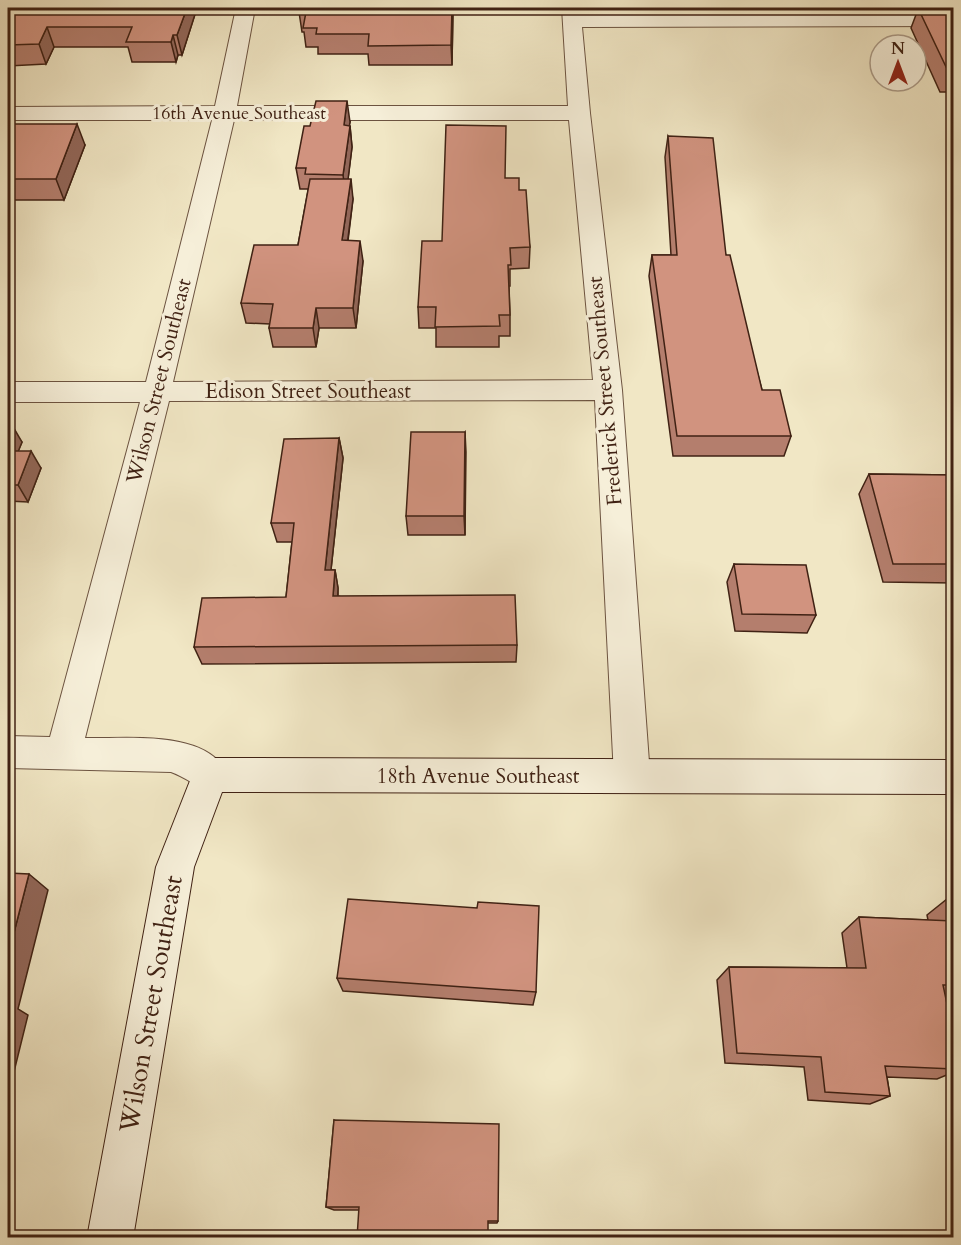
<svg xmlns="http://www.w3.org/2000/svg" width="961" height="1245" viewBox="0 0 961 1245" font-family="Cardo,serif">
<style>
.lines{fill:none;stroke-linecap:round;stroke-linejoin:round}
.street-casing{stroke:#6c5340;stroke-width:2}
.secondary-casing{stroke:#402214;stroke-width:2}
.street{fill:#f6efd9;fill-rule:evenodd}
.secondary{fill:#f6efd9;fill-rule:evenodd}
.wall{fill:#b47e6d;stroke:#402214;stroke-width:1.5}
.shaded-wall{fill:#926759;stroke:#402214;stroke-width:1.5}
.building{fill:#d1937f;stroke:#402214;stroke-width:1.5}
.labels{text-anchor:middle;dominant-baseline:central;stroke-width:6;stroke-linejoin:round;paint-order:stroke}
.far-street-label{font-size:18px;fill:#402214;stroke:#f6efd9}
.street-label{font-size:21px;fill:#402214;stroke:#f6efd9}
.near-street-label{font-size:26px;fill:#402214;stroke:#f6efd9}
</style>
<rect width="100%" height="100%" fill="#f1e7c5"/>
<filter id="stains"><feTurbulence type="fractalNoise" baseFrequency=".00333" numOctaves="4"/><feColorMatrix values="0 0 0 0 .2 0 0 0 0 .09 0 0 0 0 .02 0 0 0 .5 -.17"/></filter>
<radialGradient id="worn" r=".72"><stop offset=".6" stop-color="#630" stop-opacity="0"/><stop offset="1" stop-color="#630" stop-opacity=".3"/></radialGradient>
<g class="lines">
<defs>
<path id="street" d="M236,8H255L237,106H568L562,8H580L581,15L954,14V26L582,27L590,113L622,390L650,776L645,788L632,793L619,788L614,776L595,400L169,401L85,738C128,739 208,729 228,775L223,787L210,792C196,786 185,777 171,772L8,768V736L50,737L140,402H8V382H146L212,120H8V107L215,106ZM234,120H569L593,380L173,382Z"/>
<path id="secondary" d="M210,758L954,760V794L222,792L194,867L133,1238H87L156,867L197,763Z"/>
</defs>
<!-- street casing -->
<use href="#street" class="street-casing"/>
<!-- secondary casing -->
<use href="#secondary" class="secondary-casing"/>
<!-- street -->
<use href="#street" class="street"/>
<!-- secondary -->
<use href="#secondary" class="secondary"/>
</g>
<!-- wall -->
<g class="wall">
<path d="M8,8H197L182,55H178L176,62H132L128,47H54L46,64L8,66Z"/>
<path d="M453,8L452,65H369L368,54H318V47H306L304,32H302L299,12Z"/>
<path d="M902,8H954V92H940L911,28L917,12H904Z"/>
<path d="M350,122L349,126H350L352,147L348,179L353,199L348,241L363,261L356,328H319L316,347H273L269,328L270,324L246,323L241,303L298,245L308,191V189H300L296,168Z"/>
<path d="M8,124L85,145L64,200H8Z"/>
<path d="M668,136L726,255L762,390L791,436L784,456H673L649,276L652,255H671L665,157Z"/>
<path d="M505,178L519,190L530,247L529,268L510,269V286H509L510,315V336H499V347H436V328H419L418,307Z"/>
<path d="M8,425L22,442L18,451L41,468L28,502L8,501Z"/>
<path d="M465,432V535H408L406,516Z"/>
<path d="M339,438L343,458L331,570H335L338,588V596L517,645L516,662L202,664L194,647L286,597L292,542H277L271,523Z"/>
<path d="M869,474L954,475V583L883,582L859,494Z"/>
<path d="M734,564L816,615L807,633L735,631L727,582Z"/>
<path d="M947,899H954V998H946L954,1037V1072L937,1079L887,1077L890,1096L870,1104L808,1100L804,1067L725,1063L717,980L729,967L847,968L842,933L859,917L928,920L927,915Z"/>
<path d="M477,908L536,992L533,1005L343,991L337,978Z"/>
<path d="M334,1120L498,1221L497,1223H488L359,1210H334L326,1207Z"/>
</g>
<!-- shaded-wall -->
<g class="shaded-wall">
<path d="M187,8H197L182,55L177,35Z"/>
<path d="M452,8H453L452,65L451,45Z"/>
<path d="M47,27L54,47L46,64L39,44Z"/>
<path d="M173,35L178,55L176,62L171,42Z"/>
<path d="M347,101L350,122L346,146L344,125Z"/>
<path d="M77,124L85,145L64,200L56,179Z"/>
<path d="M350,126L352,147L346,196L343,175Z"/>
<path d="M351,179L353,199L345,261L342,240Z"/>
<path d="M360,241L363,261L356,328L353,308Z"/>
<path d="M316,308L319,328L316,347L313,328Z"/>
<path d="M12,425L22,442L12,467L8,460V437Z"/>
<path d="M465,432L466,452L465,535L464,516Z"/>
<path d="M339,438L343,458L329,588L325,570Z"/>
<path d="M31,451L41,468L28,502L18,485Z"/>
<path d="M335,570L338,588L337,614L333,596Z"/>
<path d="M29,874L48,890L18,1009L28,1015L8,1096V956Z"/>
</g>
<!-- building -->
<g class="building">
<path d="M8,8H187L177,35H173L171,42H126L132,27H47L39,44L8,45Z"/>
<path d="M300,8H452L451,45L368,46L369,34H316L317,28H303L306,12H299Z"/>
<path d="M918,8H954V71H948Z"/>
<path d="M316,101H347L344,125L350,126L343,175L305,174L306,168H296L304,126H310Z"/>
<path d="M8,124H77L56,179H8Z"/>
<path d="M446,125L506,126L505,178H519V190H526L530,247L510,248L511,265H508L510,315H499L500,326L435,327L436,307H418L422,241H442Z"/>
<path d="M668,136L713,138L726,255H730L762,390H780L791,436H677L652,255H677Z"/>
<path d="M310,179H351L342,240L360,241L353,308H316L313,328H269L273,304L241,303L254,245H298Z"/>
<path d="M8,425H12L8,437Z"/>
<path d="M411,432H465L464,516H406Z"/>
<path d="M339,438L325,570H335L333,596L515,595L517,645L194,647L202,598L286,597L294,523H271L284,439Z"/>
<path d="M8,451H31L18,485H8Z"/>
<path d="M869,474L954,475V564H893Z"/>
<path d="M734,564L806,565L816,615L742,614Z"/>
<path d="M8,873L29,874L8,956Z"/>
<path d="M348,899L477,908L478,902L539,906L536,992L337,978Z"/>
<path d="M947,899H954V985H943L954,1037V1069L885,1066L890,1096L825,1092L821,1057L737,1053L729,967L866,968L859,917L953,921Z"/>
<path d="M334,1120L499,1124L498,1221H488V1238H357L359,1207H326Z"/>
</g>
<g class="labels">
<!-- far-street labels -->
<g class="far-street-label">
<text x="239" y="113">16th Avenue Southeast</text>
</g>
<!-- street labels -->
<g class="street-label">
<text transform="translate(159 381) rotate(-76)">Wilson Street Southeast</text>
<text x="308" y="391">Edison Street Southeast</text>
<text transform="translate(605 391) rotate(-95)">Frederick Street Southeast</text>
<text x="478" y="776">18th Avenue Southeast</text>
</g>
<!-- near-street labels -->
<g class="near-street-label">
<text transform="translate(151 1004) rotate(-80)">Wilson Street Southeast</text>
</g>
</g>
<!-- margin -->
<rect width="961" height="1245" fill="none" stroke="#f1e7c5" stroke-width="30"/>
<rect x="9" y="9" width="943" height="1227" fill="none" stroke="#402214" stroke-width="3"/>
<rect x="15" y="15" width="931" height="1215" fill="none" stroke="#402214" stroke-width="1.5"/>
<!-- north arrow -->
<g transform="translate(898 63)"><circle r="28" fill="#f6efd9" stroke="#ad9d8a" stroke-width="1.5"/>
<path d="M0-4.5L10 22L0 15L-10 22Z" fill="#8f2418"/>
<text y="-9" font-size="16" font-weight="bold" text-anchor="middle" fill="#402214">N</text>
</g>
<rect width="100%" height="100%" filter="url(#stains)"/>
<rect width="100%" height="100%" fill="url(#worn)"/>
</svg>
